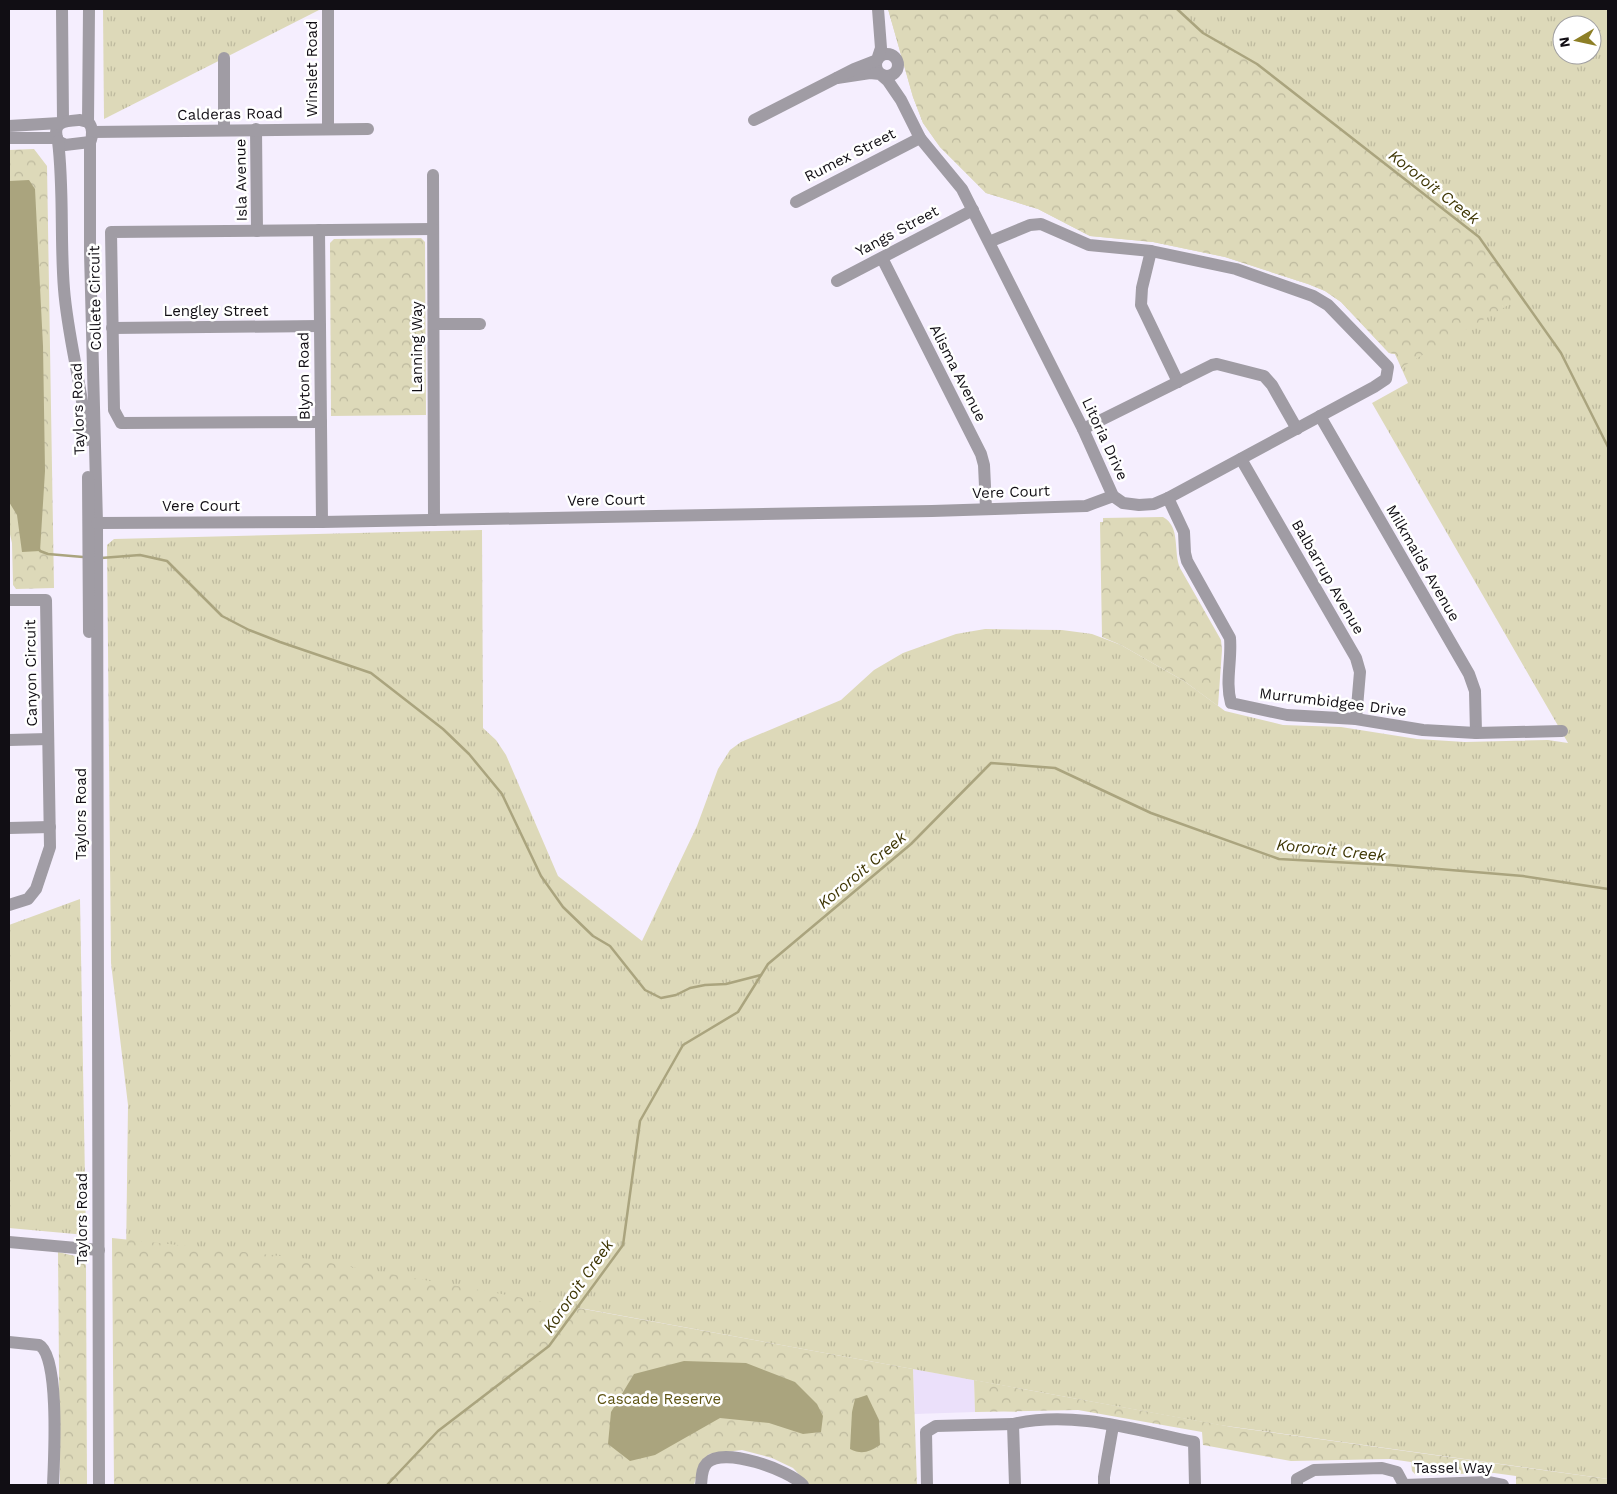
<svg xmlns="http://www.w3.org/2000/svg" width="1617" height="1494" viewBox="0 0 1617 1494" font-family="'Work Sans',sans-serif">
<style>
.built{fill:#ebe0fa}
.grass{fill:url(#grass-tufts);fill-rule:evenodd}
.park{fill:url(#park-crowns)}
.water{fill:#aaa47e}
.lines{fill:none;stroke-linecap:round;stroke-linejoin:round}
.stream{stroke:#aaa47e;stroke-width:2.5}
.minor{stroke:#a09ca4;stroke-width:12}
.labels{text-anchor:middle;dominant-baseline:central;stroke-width:5;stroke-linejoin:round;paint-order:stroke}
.street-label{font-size:15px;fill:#110e14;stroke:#fff}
.park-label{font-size:15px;fill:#5f5514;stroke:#fff}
.water-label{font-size:16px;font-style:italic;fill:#3e3604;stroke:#fff}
</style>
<defs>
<pattern id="grass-tufts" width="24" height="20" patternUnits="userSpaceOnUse" patternTransform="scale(1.25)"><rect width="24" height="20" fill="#ddd9b9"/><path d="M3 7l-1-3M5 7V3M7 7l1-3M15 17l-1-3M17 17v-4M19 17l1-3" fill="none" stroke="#bdb99e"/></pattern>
<pattern id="park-crowns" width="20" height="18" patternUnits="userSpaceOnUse" patternTransform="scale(1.25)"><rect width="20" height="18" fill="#ddd9b9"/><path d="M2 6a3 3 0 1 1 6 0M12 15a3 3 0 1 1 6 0" fill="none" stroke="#bdb99e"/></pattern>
</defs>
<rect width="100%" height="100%" fill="#f5eefe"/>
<!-- built -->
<path class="built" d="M913,1369L974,1380L975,1412L915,1414Z"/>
<!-- grass -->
<g class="grass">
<path d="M103,9H321L104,119Z"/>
<path d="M888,9H1608V1479L1219,1425L585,1309L126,1258L128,1105L111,963L107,545L114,539L482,530L483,728L496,740L506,755L558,876L642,941L697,826L718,769L730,750L741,742L841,700L874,670L903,653L956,634L985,629L1062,630L1092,634L1121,645L1184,681L1225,711L1283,725L1341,727L1417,739L1465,742L1548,740L1568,743L1372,403L1408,383L1395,354L1389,353L1341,302L1325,291L1308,284L1225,257L1153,242L1090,236L1038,209L986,193L940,147L923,123L913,97ZM1562,25H1592V55H1562Z"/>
<path d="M80,899L86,1235L9,1228V925Z"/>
</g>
<!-- park -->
<g class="park">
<path d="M888,9H1177L1203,33L1257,64L1479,237L1522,297L1402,367L1395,354L1389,353L1341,302L1325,291L1308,284L1225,257L1153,242L1090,236L1038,209L986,193L940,147L923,123L913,97Z"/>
<path d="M34,149L47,166L54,588L16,589L13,585L12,543L9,530V150Z"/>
<path d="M421,238L425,242L426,415L331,416L330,243L334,239Z"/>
<path d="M1163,517C1181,527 1173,551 1180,568L1221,640L1222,650L1218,706L1184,681L1121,645L1102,637L1100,522H1103V518Z"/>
<path d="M112,1238L309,1259L913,1369L917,1485H809L793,1468L772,1458L742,1450L709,1454L698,1469L694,1485H114Z"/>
<path d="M58,1252L75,1256L86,1265L87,1485H60Z"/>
<path d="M974,1380L1232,1427L1608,1479V1485H1516V1476L1494,1473L1416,1475L1412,1471L1411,1462L1390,1459L1291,1461L1203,1445L1202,1432L1078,1410L975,1412Z"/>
</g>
<!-- water -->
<g class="water">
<path d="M29,180L35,189L43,346L45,471L40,551L22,552L17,515L9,502V181Z"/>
<path d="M684,1361L746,1363L795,1382L817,1404L823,1416L821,1432L803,1434L769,1423L720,1418L655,1455L630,1461L608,1444L611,1412L634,1374Z"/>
<path d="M867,1395L879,1420L880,1445C869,1452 862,1455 850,1449L852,1412L855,1399Z"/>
</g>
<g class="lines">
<!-- stream -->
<g class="stream">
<path d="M1177,9L1203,33L1257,64L1479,237L1561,353L1608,447"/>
<path d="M39,549L40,551L48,554L83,557"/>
<path d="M101,558L140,555L167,561L222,616L249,630L280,642L371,673L443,729L469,754L502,794L541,876L563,907L593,936L610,946L645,990L661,998L676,995L690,988L705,985L726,984L761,975"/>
<path d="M387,1485L438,1431L549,1346L623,1245L640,1121L683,1045L738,1012L768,964L911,844L991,763L1055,768L1151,813L1279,859L1390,865L1523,876L1608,889"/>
</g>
<!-- minor -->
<g class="minor">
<path d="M62,9L63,121"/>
<path d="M328,9V129"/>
<circle cx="887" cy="65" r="11"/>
<path d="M224,58V130"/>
<path d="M837,78L870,73L880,74L888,81L901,100L920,138L962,189L1083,429L1113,496L1123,503L1139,505L1154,504L1168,498L1374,387L1386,379L1388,367L1328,305L1313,296L1236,269L1151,251L1089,245L1041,224L1030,225L989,242"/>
<path d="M80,120L88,122C93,127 93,136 90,142L65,145L58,141C51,121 65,121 80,120Z"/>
<path d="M754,120L854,69L877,60L881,48L878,9"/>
<path d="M88,122L89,9"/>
<path d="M9,126L60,123"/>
<path d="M256,129L257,231"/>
<path d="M92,132L368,129"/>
<path d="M9,138H57"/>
<path d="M58,141C64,190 60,240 64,289C68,340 83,389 87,440"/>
<path d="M90,142V253L97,523L99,1485"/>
<path d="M433,175L434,520"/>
<path d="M796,202L920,138"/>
<path d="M319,230L322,522"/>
<path d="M1151,251L1142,288L1141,305L1178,382"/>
<path d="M882,258L981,454L984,465L986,508"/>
<path d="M837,281L973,210"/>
<path d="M434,324H480"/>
<path d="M112,328L320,326"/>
<path d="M1320,416L1469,674L1475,691L1476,733"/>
<path d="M321,422L121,423L114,410L111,232L433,229"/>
<path d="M1083,429L1212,365L1217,364L1264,376L1272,385L1297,429"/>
<path d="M1241,459L1356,658L1360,672L1356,719"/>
<path d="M88,477L89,632"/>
<path d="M1168,498L1184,532L1185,553L1187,561L1230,638C1232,660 1225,682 1231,703L1287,715L1356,719L1423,730L1476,733L1562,731"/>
<path d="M97,523L322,522L932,511L1086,506L1113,496"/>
<path d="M9,600H46L50,847L36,889L28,899L9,905"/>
<path d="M9,740L48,739"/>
<path d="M9,828L50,827"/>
<path d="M9,1242L99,1250"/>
<path d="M9,1342L39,1345C60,1355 54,1461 53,1485"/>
<path d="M701,1485C702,1478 701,1469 707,1463C723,1446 789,1470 803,1485"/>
<path d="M927,1485L926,1432L936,1426L1013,1424"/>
<path d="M1015,1485L1013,1424C1073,1410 1135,1430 1194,1442L1195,1485"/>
<path d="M1104,1485V1477L1113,1426"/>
<path d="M1297,1485V1479L1314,1470L1382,1468L1397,1472L1404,1485"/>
<path d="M1404,1485L1488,1482L1503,1485"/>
</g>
</g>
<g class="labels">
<!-- street labels -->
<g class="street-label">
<text transform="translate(312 69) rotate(-90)">Winslet Road</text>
<text transform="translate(230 114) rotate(-1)">Calderas Road</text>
<text transform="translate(850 155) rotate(-27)">Rumex Street</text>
<text transform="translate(241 180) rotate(-91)">Isla Avenue</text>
<text transform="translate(897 231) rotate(-28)">Yangs Street</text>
<text transform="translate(95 298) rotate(-91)">Collete Circuit</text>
<text x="216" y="311">Lengley Street</text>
<text transform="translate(417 347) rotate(-90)">Lanning Way</text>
<text transform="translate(958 373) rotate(63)">Alisma Avenue</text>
<text transform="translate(304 376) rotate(-91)">Blyton Road</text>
<text transform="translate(78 409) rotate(-92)">Taylors Road</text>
<text transform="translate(1105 439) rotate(65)">Litoria Drive</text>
<text transform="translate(1011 492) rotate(-2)">Vere Court</text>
<text transform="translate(606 500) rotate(-1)">Vere Court</text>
<text x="201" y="506">Vere Court</text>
<text transform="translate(1423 563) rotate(60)">Milkmaids Avenue</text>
<text transform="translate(1328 577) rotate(60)">Balbarrup Avenue</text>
<text transform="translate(31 673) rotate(-91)">Canyon Circuit</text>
<text transform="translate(1333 702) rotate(7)">Murrumbidgee Drive</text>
<text transform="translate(81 814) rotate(-90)">Taylors Road</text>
<text transform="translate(82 1219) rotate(-90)">Taylors Road</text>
<text x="1453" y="1468">Tassel Way</text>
</g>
<!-- park labels -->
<g class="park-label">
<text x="659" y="1399">Cascade Reserve</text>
</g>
<!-- water labels -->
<g class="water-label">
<text transform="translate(1434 187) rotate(38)">Kororoit Creek</text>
<text transform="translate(1331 850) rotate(6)">Kororoit Creek</text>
<text transform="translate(862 870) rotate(-40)">Kororoit Creek</text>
<text transform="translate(578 1286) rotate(-55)">Kororoit Creek</text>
</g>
</g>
<!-- border -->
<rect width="1617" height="1494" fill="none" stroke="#110e14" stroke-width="20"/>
<!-- north arrow -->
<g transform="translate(1577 40) rotate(261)"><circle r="24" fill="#ffffff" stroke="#a09fa1"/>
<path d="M0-4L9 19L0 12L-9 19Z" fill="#8d7f26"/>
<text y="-8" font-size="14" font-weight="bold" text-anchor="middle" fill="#110e14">N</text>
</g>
</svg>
